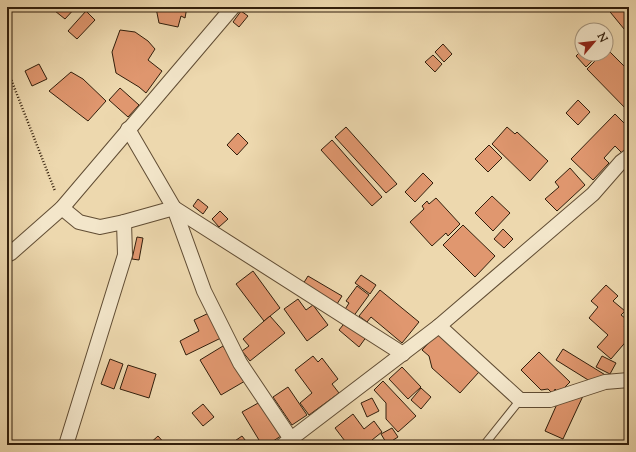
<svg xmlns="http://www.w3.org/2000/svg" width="636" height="452" viewBox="0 0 636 452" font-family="'Sorts Mill Goudy',serif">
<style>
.building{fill:#e0976f;stroke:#321f0c}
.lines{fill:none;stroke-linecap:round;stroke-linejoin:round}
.service-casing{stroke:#614d34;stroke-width:9}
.minor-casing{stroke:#614d34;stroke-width:16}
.path{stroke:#321f0c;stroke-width:2.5;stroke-dasharray:1 2;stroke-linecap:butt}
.service{stroke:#f3e6ca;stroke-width:7}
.minor{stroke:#f3e6ca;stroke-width:14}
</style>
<rect width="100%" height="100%" fill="#edd8ae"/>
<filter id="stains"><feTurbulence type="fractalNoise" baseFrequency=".005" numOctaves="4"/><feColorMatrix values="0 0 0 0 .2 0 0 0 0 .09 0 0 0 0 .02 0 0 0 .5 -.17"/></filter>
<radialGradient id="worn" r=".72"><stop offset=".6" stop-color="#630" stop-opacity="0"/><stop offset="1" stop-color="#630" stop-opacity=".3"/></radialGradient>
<!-- building -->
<g class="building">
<path d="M59,7H76L65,19L55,11Z"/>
<path d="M153,7H187L185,18L181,16L178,27L159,23L156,8Z"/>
<path d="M606,7H629V35Z"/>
<path d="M86,11L95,20L77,39L68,31Z"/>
<path d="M241,11L248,16L239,27L233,22Z"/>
<path d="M120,30L135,32L148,41L155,49L148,60L162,71L146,93L139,87L116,73L112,52Z"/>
<path d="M443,44L452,54L444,62L435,52Z"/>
<path d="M607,49L629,71V112L587,69L602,54H606Z"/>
<path d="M582,50V54H599L586,67L576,56Z"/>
<path d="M433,55L442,64L435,72L425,62Z"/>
<path d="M39,64L47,79L32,86L25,71Z"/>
<path d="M71,72L83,79L106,101L88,121L49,91Z"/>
<path d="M120,88L139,105L128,117L109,100Z"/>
<path d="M578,100L590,112L578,125L566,113Z"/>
<path d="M615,114L629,128V147L622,153L615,146L604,158L609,163L593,180L571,159Z"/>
<path d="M346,127L397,184L386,193L335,137Z"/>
<path d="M507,127L515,134L517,132L548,161L530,181L492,144Z"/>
<path d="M238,133L248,143L237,155L227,145Z"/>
<path d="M332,140L382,197L372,206L321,150Z"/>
<path d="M489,145L502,158L488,172L475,159Z"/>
<path d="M570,168L585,185L557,211L545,199L559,187L555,182Z"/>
<path d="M423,173L433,183L415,202L405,192Z"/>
<path d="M492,196L510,213L493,231L475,213Z"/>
<path d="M436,198L460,224L448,236L446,233L432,246L410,222L424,209L422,206L427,201L429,204Z"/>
<path d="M198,199L208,207L203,214L193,206Z"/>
<path d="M220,211L228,219L219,227L212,219Z"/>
<path d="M463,225L495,256L475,277L443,245Z"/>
<path d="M503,229L513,239L504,248L494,239Z"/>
<path d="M137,237L143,238L139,260L132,259Z"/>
<path d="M253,271L280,308L264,321L236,284Z"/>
<path d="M361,275L376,285L370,294L355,283Z"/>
<path d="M308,276L342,296L337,304L303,284Z"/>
<path d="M606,285L618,296L613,301L625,311L621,315L629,321L624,327L629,332V338L611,359L597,347L608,335L589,318L598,307L591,301Z"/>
<path d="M357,286L369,295L353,317L344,311L349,303L346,301Z"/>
<path d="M380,290L419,322L402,343L371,317L367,322L359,316Z"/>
<path d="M298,299L306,310L313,305L328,325L307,341L284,309Z"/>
<path d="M211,312L223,337L186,355L180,341L199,331L194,320Z"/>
<path d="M270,316L285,333L250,361L242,351L249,346L243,339Z"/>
<path d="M347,320L367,336L359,347L339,330Z"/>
<path d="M437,334L479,372L460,393L432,368L429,356L422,350Z"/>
<path d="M223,346L245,381L221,395L200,360Z"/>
<path d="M563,349L607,376L593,383L556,360Z"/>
<path d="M539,352L570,382L559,393L555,389L553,394L548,389L541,390L521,370Z"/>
<path d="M313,356L318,362L322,358L338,379L332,384L339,393L309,415L300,403L312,393L295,370Z"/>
<path d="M602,356L616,363L610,374L596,367Z"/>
<path d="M110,359L123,364L114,389L101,384Z"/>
<path d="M128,365L156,374L149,398L120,389Z"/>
<path d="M402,367L421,387L408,399L389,379Z"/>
<path d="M383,381L416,416L398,432L386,419V403L374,390Z"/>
<path d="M288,387L307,415L292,425L273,397Z"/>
<path d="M421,388L431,397L421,409L411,400Z"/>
<path d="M583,396L563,439L545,431L557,404Z"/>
<path d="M372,398L379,411L367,417L361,403Z"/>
<path d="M260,402L281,436L267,445H262L242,412Z"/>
<path d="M203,404L214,417L203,426L192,413Z"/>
<path d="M353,414L364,429L374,421L382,432L372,440L377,445H348L335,428Z"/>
<path d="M392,428L398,437L387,444L381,434Z"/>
<path d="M158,436L166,445H148Z"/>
<path d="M242,436L249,445H229Z"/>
</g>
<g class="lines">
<defs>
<path id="service" d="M484,445L520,400"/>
<g id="minor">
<path d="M128,129L174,208L204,291L240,363L291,439"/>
<path d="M62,208L79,222L100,227L124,222L174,208L403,354"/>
<path d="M7,255L11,253L62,208L233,7"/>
<path d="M439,326L520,400H550L605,382L629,380"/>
<path d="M66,445L125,255L124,222"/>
<path d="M283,445L439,326L593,194L621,162L629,156"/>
</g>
</defs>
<!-- service casing -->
<use href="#service" class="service-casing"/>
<!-- minor casing -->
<use href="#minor" class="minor-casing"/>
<!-- path -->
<path class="path" d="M7,69L55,191"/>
<!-- service -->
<use href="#service" class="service"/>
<!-- minor -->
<use href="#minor" class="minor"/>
</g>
<!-- margin -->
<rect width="636" height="452" fill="none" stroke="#edd8ae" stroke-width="24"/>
<rect x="8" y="8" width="620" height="436" fill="none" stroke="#321f0c" stroke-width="2"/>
<rect x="12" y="12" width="612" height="428" fill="none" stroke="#321f0c"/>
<!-- north arrow -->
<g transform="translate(594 42) rotate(62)"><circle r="19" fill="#f3e6ca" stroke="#a6967e"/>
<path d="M0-3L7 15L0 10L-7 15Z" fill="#8f2418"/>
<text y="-6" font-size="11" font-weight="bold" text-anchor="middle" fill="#321f0c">N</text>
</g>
<rect width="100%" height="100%" filter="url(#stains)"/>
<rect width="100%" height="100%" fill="url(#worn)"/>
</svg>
